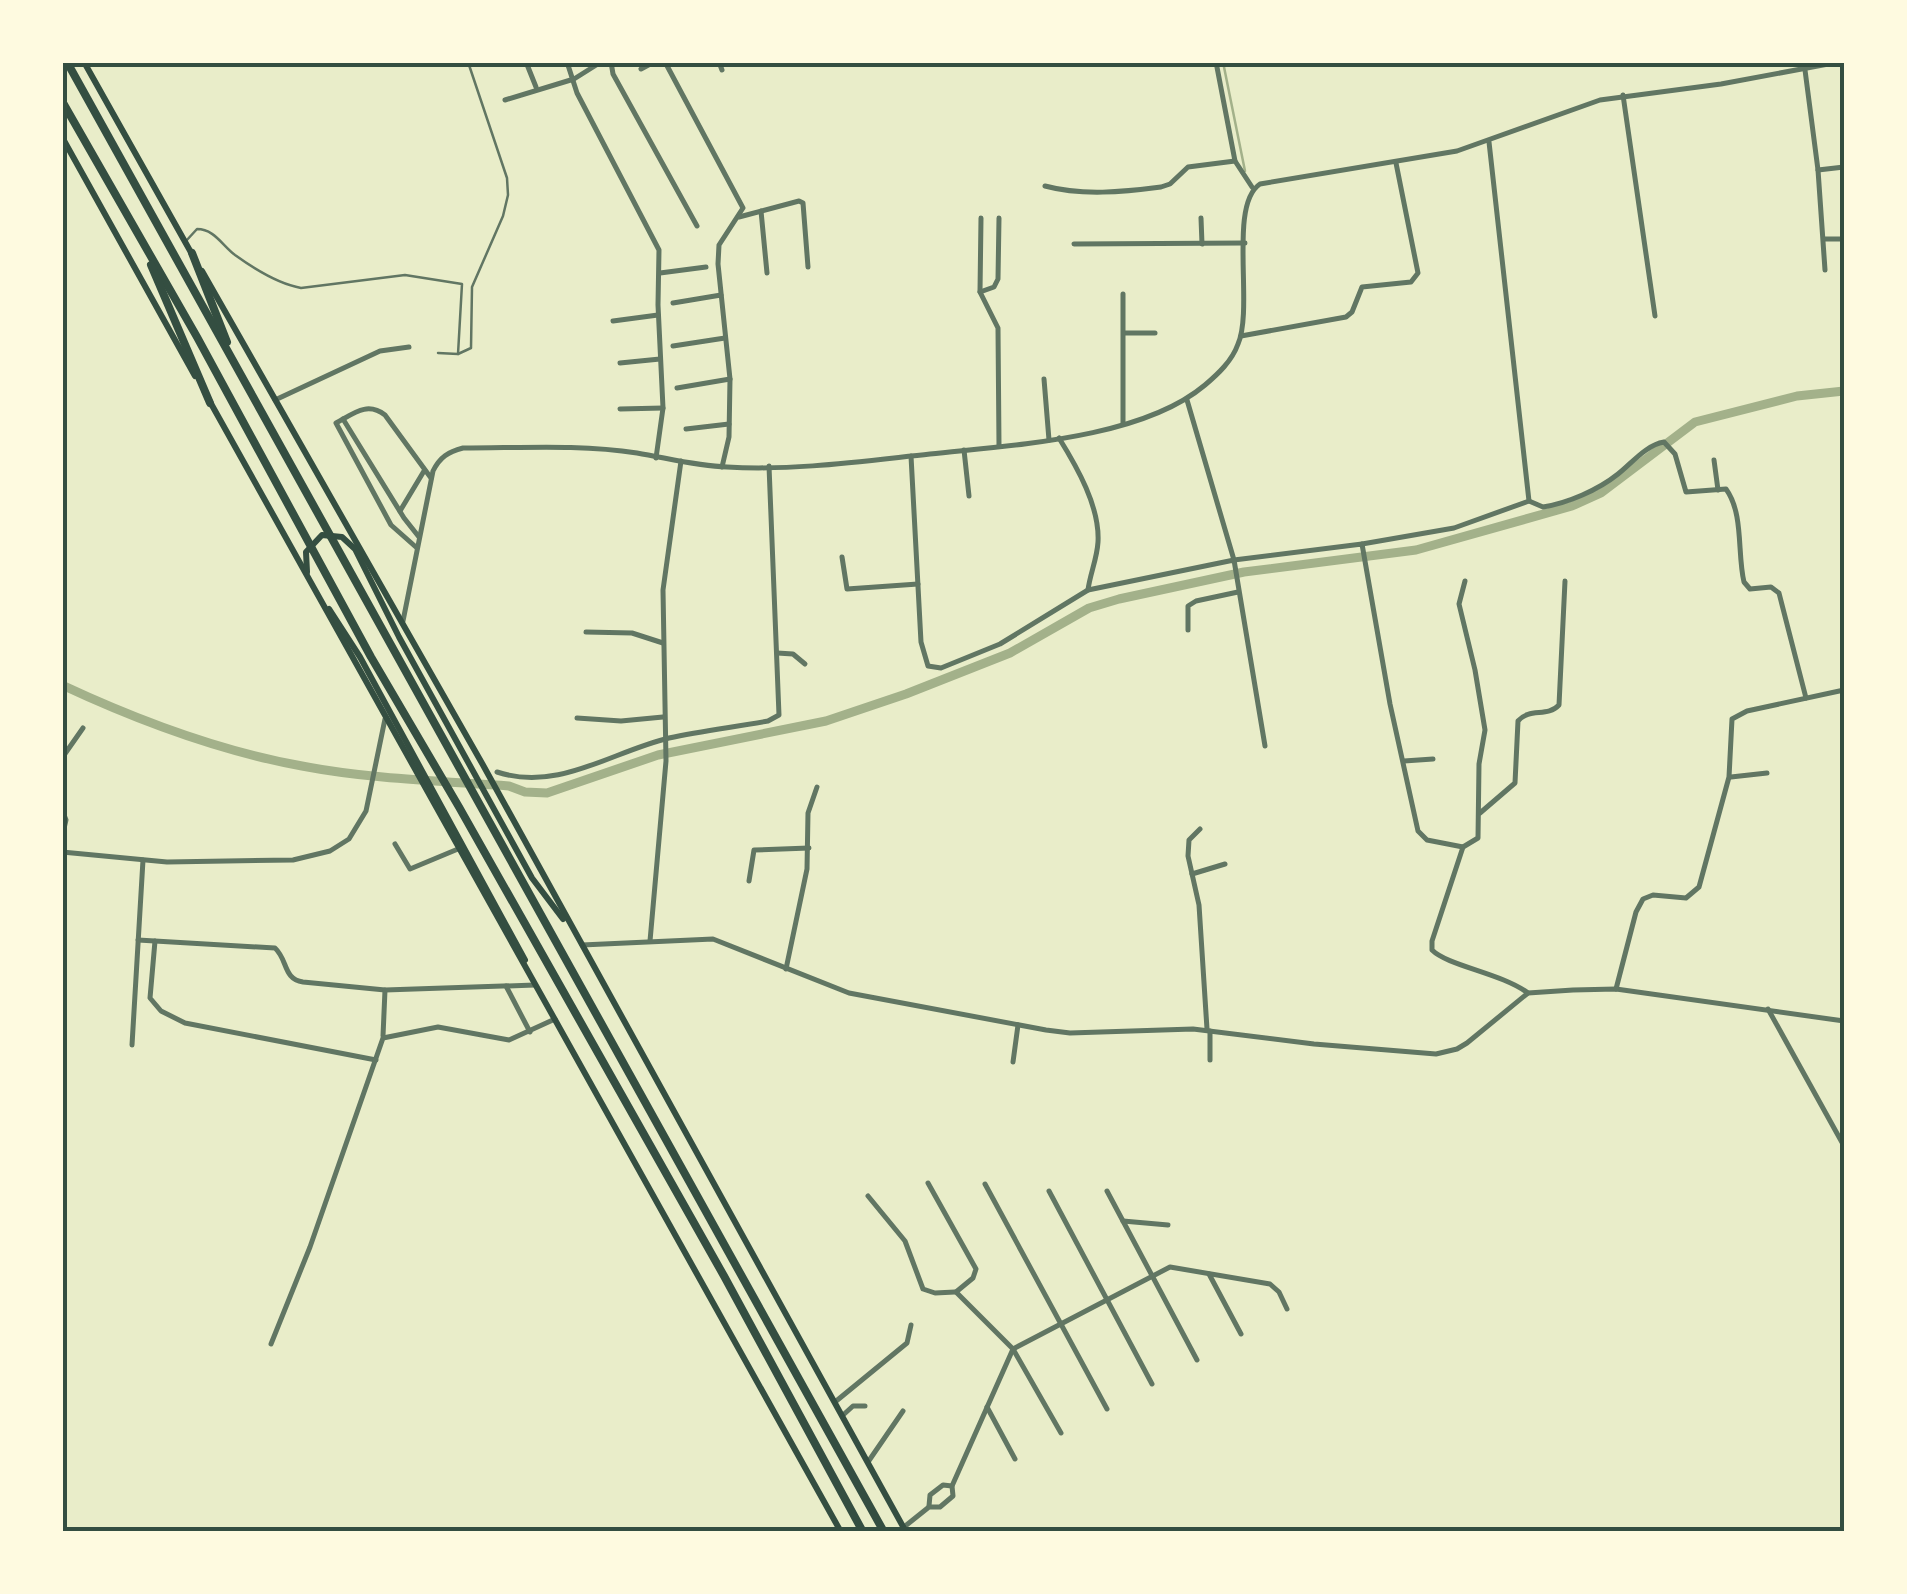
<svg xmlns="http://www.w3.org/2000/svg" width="1907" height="1594" viewBox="0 0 1907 1594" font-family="Ubuntu,sans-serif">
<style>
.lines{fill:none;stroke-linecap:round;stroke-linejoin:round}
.stream{stroke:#a3b18a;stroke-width:2.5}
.canal{stroke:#a3b18a;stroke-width:9}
.service{stroke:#617663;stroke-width:2.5}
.minor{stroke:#617663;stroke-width:5}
.secondary{stroke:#344e41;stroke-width:6}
.trunk{stroke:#344e41;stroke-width:8}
.neatline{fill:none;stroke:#344e41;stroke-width:4}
</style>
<rect width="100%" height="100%" fill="#e9edc9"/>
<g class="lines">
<!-- stream -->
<path class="stream" d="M1223,62L1245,171"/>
<!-- canal -->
<path class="canal" d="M62,685C139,721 219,751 302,766C370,779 440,781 509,786L525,792L547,793L658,755L826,721L906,694L1010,653L1089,608L1119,599L1244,572L1416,550L1572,506L1601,493L1695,422L1797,396L1844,391"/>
<!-- service -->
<g class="service">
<path d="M186,241L197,229C214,229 222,245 235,255C253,268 279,284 301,288L405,275L462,284L458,354"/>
<path d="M438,353L458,354L471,348L472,287L503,216L508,195L507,178L468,62"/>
</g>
<!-- minor -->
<g class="minor">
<path d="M526,62L536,87"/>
<path d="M567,62L577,93L659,250L658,305L663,408L656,458"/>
<path d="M611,62L613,74L697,226"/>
<path d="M665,62L743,208L719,245L718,264L730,379L729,437L722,467"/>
<path d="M719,62L722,70"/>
<path d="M1216,62L1235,161L1252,187"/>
<path d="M641,69L654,62"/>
<path d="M1805,70L1818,170L1825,270"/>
<path d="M1623,95L1655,316"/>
<path d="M505,100L574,79L601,62"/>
<path d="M1818,170L1844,167"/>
<path d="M1045,186C1082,196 1123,192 1161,187L1170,184L1188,167L1235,161"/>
<path d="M761,211L767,273"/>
<path d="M739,217L799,201L803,203L808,267"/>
<path d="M981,218L980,292L998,328L999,446"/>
<path d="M1201,218L1202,244"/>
<path d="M1824,239H1844"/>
<path d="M1074,244L1245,243"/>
<path d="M660,273L706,267"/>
<path d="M980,292L994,287L998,279L999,218"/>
<path d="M673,303L721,295"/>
<path d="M613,321L658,315"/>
<path d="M1124,333H1155"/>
<path d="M1241,336L1346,317L1352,312L1362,287L1411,282L1418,273L1396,163"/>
<path d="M673,346L725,338"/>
<path d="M620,363L660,359"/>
<path d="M1044,379L1049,440"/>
<path d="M677,388L730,379"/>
<path d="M275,400L380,351L409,347"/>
<path d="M1187,400L1234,560L1362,544L1390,704L1418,831L1427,840L1463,847L1432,941V950C1448,966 1501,973 1528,993"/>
<path d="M620,409L663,408"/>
<path d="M343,419L404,518L419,537"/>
<path d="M1123,424V294"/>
<path d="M686,429L729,424"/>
<path d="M1059,438C1077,467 1100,507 1098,542C1097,559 1090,574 1088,590"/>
<path d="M964,450L969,496"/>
<path d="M911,456L921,642L928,666L941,668L1000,644L1088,590L1234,560L1265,746"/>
<path d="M1714,460L1718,490"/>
<path d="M1529,501L1543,507C1568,503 1598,490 1618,474C1632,463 1646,445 1664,442L1675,454L1686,492L1726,489C1744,514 1737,553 1744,582L1750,589L1771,587L1779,593L1806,698"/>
<path d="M400,511L424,471"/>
<path d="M1362,544L1454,528L1529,501L1489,142"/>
<path d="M417,548L391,525L336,423C353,414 367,401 385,415L431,478"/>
<path d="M842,557L847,589L918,584"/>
<path d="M403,621L433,471C440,457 448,452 463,448C521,448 580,444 637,453C667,458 696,466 727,467C794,471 864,461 930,454C1012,445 1141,439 1205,385C1218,374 1232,361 1238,344C1254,307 1228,205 1260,184L1457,151L1600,100L1721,84L1839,62"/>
<path d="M1188,630V606L1196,601L1238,592"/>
<path d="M586,632L632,633L663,643"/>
<path d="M777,653L793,654L805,664"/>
<path d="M577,718L621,721L663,717"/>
<path d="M62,758L83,728"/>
<path d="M1404,761L1433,759"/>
<path d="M497,772C558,792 611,752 669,738C701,731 735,727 768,721L779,715L769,466"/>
<path d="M1731,777L1767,773"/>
<path d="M62,810L66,820L62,837"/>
<path d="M1480,813L1515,783L1518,721C1530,707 1547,718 1559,705L1565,581"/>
<path d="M1200,829L1189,840L1188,856L1199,905L1207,1029"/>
<path d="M395,844L410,869L458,849"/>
<path d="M1463,847L1478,838L1479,764L1485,730L1475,670L1459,604L1465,581"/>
<path d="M62,852L167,862L293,860L330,851L349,839L366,811L385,719"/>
<path d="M1192,874L1225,864"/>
<path d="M749,881L754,850L809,848"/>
<path d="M138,940L275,948C288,960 283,979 303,982L385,990L535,985"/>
<path d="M155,941L150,998L161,1011L185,1023L376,1060"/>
<path d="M650,941L666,761L663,590L681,461"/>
<path d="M582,945L713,939L849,993L1046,1030L1070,1033L1193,1029L1314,1044L1436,1054L1457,1049L1467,1043L1528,993L1573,990L1616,989L1844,1021"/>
<path d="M786,969L807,869L808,813L817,787"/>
<path d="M506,986L530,1032"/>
<path d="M1616,989L1636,912L1643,899L1653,895L1686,898L1699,887L1729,777L1732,719L1747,711L1844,690"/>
<path d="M1768,1009L1844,1146"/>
<path d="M383,1036L385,990"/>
<path d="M132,1045L143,860"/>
<path d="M1210,1060V1031"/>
<path d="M1013,1062L1018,1025"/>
<path d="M928,1183L976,1269L973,1278L956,1292L1013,1349L1061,1433"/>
<path d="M985,1184L1107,1409"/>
<path d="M1049,1191L1152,1384"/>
<path d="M1107,1191L1197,1360"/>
<path d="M868,1196L905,1241L923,1289L935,1293L955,1292"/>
<path d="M1123,1221L1168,1225"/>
<path d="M1209,1274L1241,1334"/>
<path d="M271,1344L310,1247L383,1038L438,1027L509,1040L555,1019"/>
<path d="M835,1402L907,1343L911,1325"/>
<path d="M987,1407L1015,1459"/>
<path d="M842,1416L853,1406H865"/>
<path d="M868,1462L903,1411"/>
<path d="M929,1506L930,1495L943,1485L952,1486"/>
<path d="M904,1527L929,1507H940L953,1496L952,1486L1013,1349L1170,1267L1270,1284L1279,1292L1287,1309"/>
</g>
<!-- secondary -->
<g class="secondary">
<path d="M84,62L193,256"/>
<path d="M62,137L195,376"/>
<path d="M202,271L483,765L906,1532"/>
<path d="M209,400L841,1532"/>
<path d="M307,572L306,552L322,535L342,537L355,549L399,637L532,878L563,919"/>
<path d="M329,609L360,657L525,960"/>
</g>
<!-- trunk -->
<g class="trunk">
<path d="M67,62L884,1532"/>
<path d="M62,101L197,337L371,657L459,807L724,1276L863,1532"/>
<path d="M192,253L227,342"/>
<path d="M151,265L210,403"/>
</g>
</g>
<!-- border -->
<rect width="1907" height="1594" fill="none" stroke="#fefae0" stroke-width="130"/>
<rect x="65" y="65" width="1777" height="1464" class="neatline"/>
</svg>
